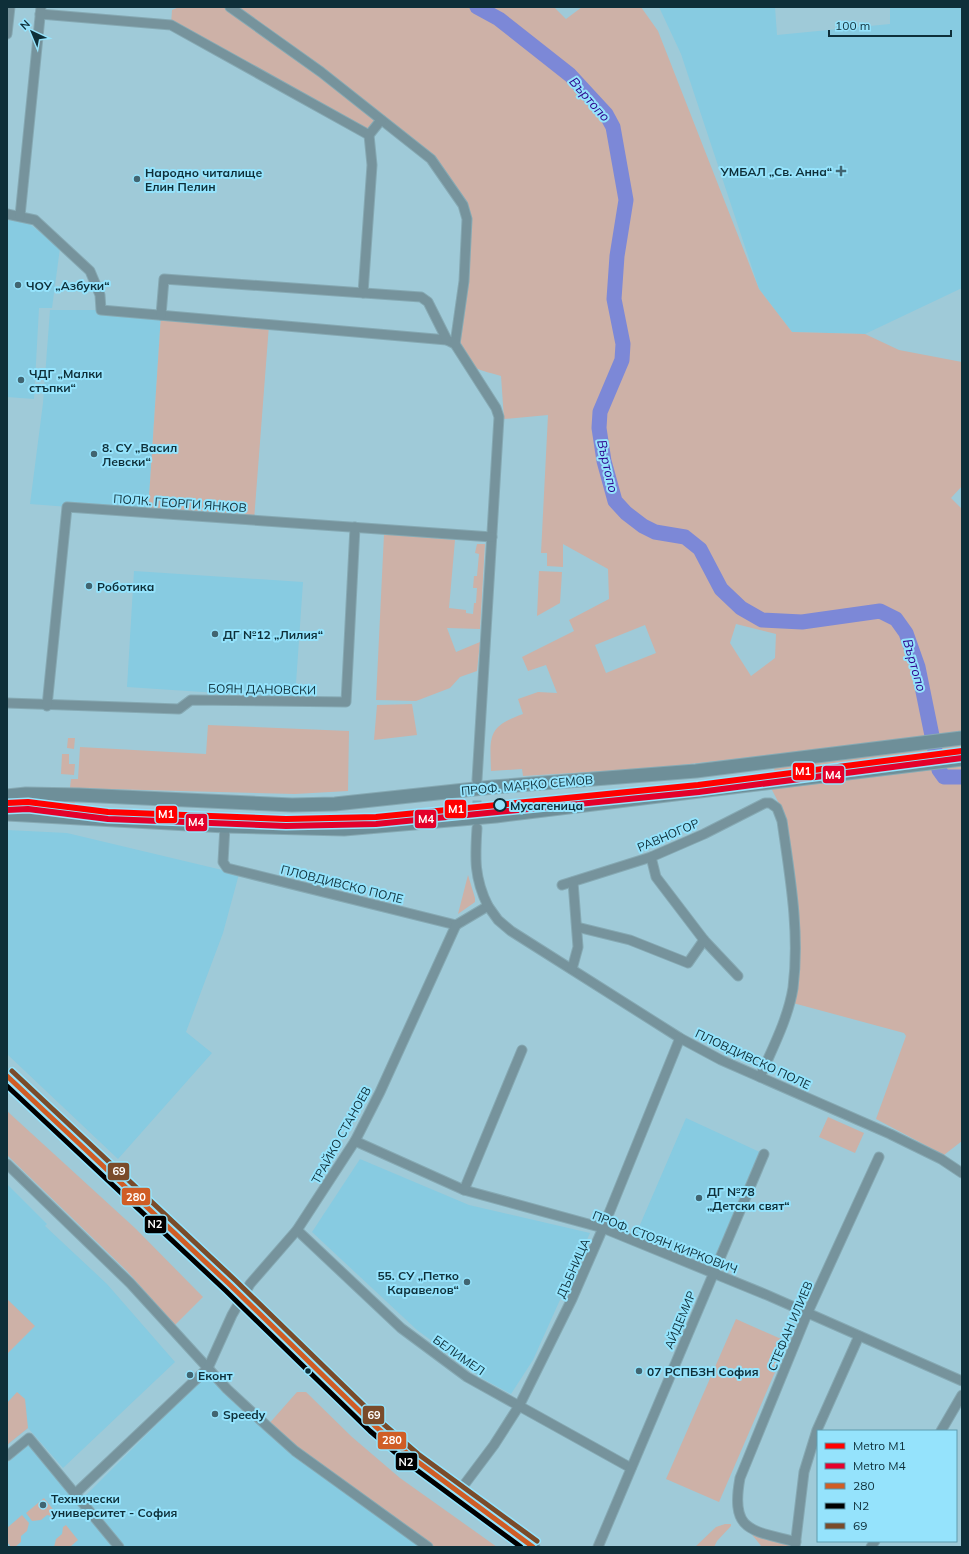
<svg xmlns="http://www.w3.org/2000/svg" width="969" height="1554" viewBox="0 0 969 1554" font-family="Mulish,sans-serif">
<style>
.built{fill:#87cbe1}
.green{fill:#cdb1a7;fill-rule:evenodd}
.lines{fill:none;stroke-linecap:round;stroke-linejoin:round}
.river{stroke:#7c88d7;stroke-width:15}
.street-tunnel{stroke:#82abb8;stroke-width:9;stroke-dasharray:9 4.5;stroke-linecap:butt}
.street-casing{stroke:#86a9b3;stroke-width:11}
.secondary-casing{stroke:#86a9b3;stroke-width:15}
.street{stroke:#76939c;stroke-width:9}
.secondary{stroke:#6e8f99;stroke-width:13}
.bus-1-casing{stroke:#95e3fc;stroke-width:8}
.bus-2-casing{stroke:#95e3fc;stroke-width:8}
.bus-3-casing{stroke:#95e3fc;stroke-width:8}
.bus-1{stroke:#d05d25;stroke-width:5}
.bus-2{stroke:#000;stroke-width:5}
.bus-3{stroke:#7a4b2a;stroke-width:5}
.metro-1-casing{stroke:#95e3fc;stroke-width:9}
.metro-2-casing{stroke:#95e3fc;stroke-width:9}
.metro-1{stroke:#f00;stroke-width:6}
.metro-2{stroke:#e4002b;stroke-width:6}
.poi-dot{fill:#416571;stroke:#95e3fc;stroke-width:1.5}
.stop-dot{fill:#95e3fc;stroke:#0e2f39;stroke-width:2}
.bus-dot{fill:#0e2f39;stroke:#95e3fc;stroke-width:1.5}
.labels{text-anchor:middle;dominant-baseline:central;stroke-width:4;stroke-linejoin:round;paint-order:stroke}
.poi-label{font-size:12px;font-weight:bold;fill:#0e2f39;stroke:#95e3fc;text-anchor:start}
.street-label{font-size:12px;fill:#0e2f39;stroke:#95e3fc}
.stop-label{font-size:12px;font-weight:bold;fill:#0e2f39;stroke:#95e3fc;text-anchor:start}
.water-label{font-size:13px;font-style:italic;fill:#2c008c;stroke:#95e3fc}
.line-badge{stroke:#95e3fc;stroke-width:1.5}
.badge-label{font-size:11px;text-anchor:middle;font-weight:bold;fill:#fff}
</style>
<rect width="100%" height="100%" fill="#9fcad8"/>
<!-- built -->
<g class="built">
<path d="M659,7H775L777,35L890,24V7H962V288L865,334L792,332L759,289L681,54Z"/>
<path d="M7,219L26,221L60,248L52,308H39L34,399L7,397Z"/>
<path d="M50,310H101L161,315L148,513L30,504L43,403Z"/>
<path d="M134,571L303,582L295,698L127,687Z"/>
<path d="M7,830L67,833L239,874L223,933L186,1032L212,1053L118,1159L7,1054Z"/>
<path d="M686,1118L764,1154L713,1274L633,1241Z"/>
<path d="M360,1159L469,1205L590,1233L533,1360L511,1394L483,1379L417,1330L312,1232Z"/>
<path d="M7,1184L47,1224L45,1226L107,1284L175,1362L63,1468L28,1428L7,1445Z"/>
<path d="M208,1373L422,1547H124L83,1498Z"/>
<path d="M30,1444L114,1547H7V1463Z"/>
</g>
<!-- green -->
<g class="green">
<path d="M179,7H554L566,19L582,7H641L658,31L759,289L792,332L865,334L899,350L962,362V486L951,498L962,509V1141L944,1155L876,1119L906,1036L904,1033L793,1003L797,909L786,817L772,790L776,754L654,768L523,776L522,769L491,771C490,736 487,727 523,714L518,699L538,692L557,693L546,665L528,671L522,657L574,631L569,620L609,599L608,569L563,544V567L547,566V553H541L548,415L504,419L501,376C473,368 467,369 459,338L463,205L431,159L381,120L369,135L171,25L172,10ZM736,624L776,634L775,658L751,676L730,643ZM645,625L656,653L606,673L595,645Z"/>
<path d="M161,315L269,325L254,520L148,513Z"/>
<path d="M384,534L455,540L449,608L466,610V613L473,614L474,603H476L477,588H473L474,576H477L479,554L475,553L477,544H485L480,629L447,628L456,652L480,642L477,671L460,677L450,688L416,701L376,700Z"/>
<path d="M539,571L562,572L560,603L537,616Z"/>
<path d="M412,704L417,735L374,740L377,705Z"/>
<path d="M208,725L349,731L348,791L295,794L70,788L71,779H78L80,747L206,754Z"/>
<path d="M68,738H75L74,749L67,748Z"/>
<path d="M62,754H69V764H75L74,775L61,774Z"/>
<path d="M31,801H75V813L31,811Z"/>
<path d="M468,875L475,898V902L458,914Z"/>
<path d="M7,1111L136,1229L203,1297L175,1325L127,1271L7,1155Z"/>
<path d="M828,1117L864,1133L855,1153L819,1137Z"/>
<path d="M7,1299L35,1326L8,1353L7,1352Z"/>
<path d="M736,1319L788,1342L719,1502L666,1479Z"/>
<path d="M17,1392L25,1399L28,1428L7,1445V1403Z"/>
<path d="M297,1392H306L352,1437L400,1478L497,1547H428L267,1426Z"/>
<path d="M44,1498L56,1513L52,1516L47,1515L41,1520L32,1521L26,1513Z"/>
<path d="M22,1515L29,1523L27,1531L21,1536V1542L15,1547H11L7,1542V1528Z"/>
<path d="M725,1524H731V1526L717,1541L714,1547H695L716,1527Z"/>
<path d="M66,1525L78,1540L70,1547H54L56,1539L62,1534L63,1527Z"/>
<path d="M749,1531L793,1544L792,1547H762Z"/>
</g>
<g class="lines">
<!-- river -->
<path class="river" d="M477,7L499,19L570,75L606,114L613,127L626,200L617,256L614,299L623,344L622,360L600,412L599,428L604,461L615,501L626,513L643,526L655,532L685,537L700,549L721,589L741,608L762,620L802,622L880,611L896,619L906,633L918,667L939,770L944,777H962"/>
<!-- street-tunnel -->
<path class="street-tunnel" d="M477,823V784"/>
<defs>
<g id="street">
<path d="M230,7L321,72L431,159L463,205L467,219L464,281L455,344"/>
<path d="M40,14L171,25L369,135"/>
<path d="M7,34L10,7"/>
<path d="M7,214L35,220L90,271L100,295L101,310L447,340L455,344L496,408L499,417L477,780"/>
<path d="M20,216L41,7"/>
<path d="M363,293L372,165L369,135L381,120"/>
<path d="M161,315L164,279L421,297L428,302L447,340"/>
<path d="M7,703L179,709L191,700L346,702L355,527"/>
<path d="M47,706L67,507L492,537"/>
<path d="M225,826L223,862L227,868L456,925L488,906L498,920L511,931L680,1038L721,1060L890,1134L941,1159L962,1173"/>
<path d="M477,828C475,858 474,878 488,906"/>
<path d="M651,857L656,877L704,940L738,976"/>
<path d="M562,885L651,857L704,834L765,803H770L777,808L782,821C790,877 800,932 793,988C788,1019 772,1049 760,1077"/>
<path d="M577,927L630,940L688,963L704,940"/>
<path d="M572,969L578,947L573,882"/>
<path d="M355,1141L464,1190L603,1228L767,1295L962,1381"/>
<path d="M7,1164L130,1283L227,1389L267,1426L295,1451L428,1547"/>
<path d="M464,1190L522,1050"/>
<path d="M297,1230L401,1328L467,1377L631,1468"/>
<path d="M941,1431L962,1395"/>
<path d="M7,1456L29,1438L119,1547"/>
<path d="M76,1493L208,1368L232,1315L250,1284L297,1230L355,1141L380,1092L456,925"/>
<path d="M458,1493L494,1445L519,1406L572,1299L603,1228L680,1038"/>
<path d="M796,1542C751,1530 730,1532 740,1478L807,1314L879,1157"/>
<path d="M598,1547L764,1154"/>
<path d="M795,1547L804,1472L817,1430L859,1336"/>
<path d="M871,1547L875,1541"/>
</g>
<g id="secondary">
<path d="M7,796L26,794L79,795L292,805L335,804L493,787L696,771L962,738"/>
<path d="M7,814L225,826L344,829L496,816L962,759"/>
<path d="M7,1076L230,1285L375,1426L414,1459L533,1547"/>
</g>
</defs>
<!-- street casing -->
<use href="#street" class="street-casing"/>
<!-- secondary casing -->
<use href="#secondary" class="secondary-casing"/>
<!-- street -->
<use href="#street" class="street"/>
<!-- secondary -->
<use href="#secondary" class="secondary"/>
<defs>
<path id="bus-1" d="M7,1076L230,1285L375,1426L414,1459L533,1547"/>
<path id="bus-2" d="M7,1086L225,1290L370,1431L410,1465L521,1547"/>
<path id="bus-3" d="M12,1071L235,1280L380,1421L418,1454L537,1541"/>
</defs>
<!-- bus-1 casing -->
<use href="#bus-1" class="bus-1-casing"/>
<!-- bus-2 casing -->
<use href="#bus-2" class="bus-2-casing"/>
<!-- bus-3 casing -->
<use href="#bus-3" class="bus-3-casing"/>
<!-- bus-1 -->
<use href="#bus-1" class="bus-1"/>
<!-- bus-2 -->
<use href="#bus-2" class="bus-2"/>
<!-- bus-3 -->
<use href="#bus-3" class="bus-3"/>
<defs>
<path id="metro-1" d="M7,803L28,802L108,812L286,819L376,817L698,785L962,751"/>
<path id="metro-2" d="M7,810L28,809L108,819L286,826L376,824L699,792L962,758"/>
</defs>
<!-- metro-1 casing -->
<use href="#metro-1" class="metro-1-casing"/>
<!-- metro-2 casing -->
<use href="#metro-2" class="metro-2-casing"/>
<!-- metro-1 -->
<use href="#metro-1" class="metro-1"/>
<!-- metro-2 -->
<use href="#metro-2" class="metro-2"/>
</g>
<!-- markers -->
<g class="poi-dot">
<path d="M839 165h4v4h4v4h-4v4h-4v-4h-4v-4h4z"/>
<circle cx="137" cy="179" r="4"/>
<circle cx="18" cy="285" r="4"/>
<circle cx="21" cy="380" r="4"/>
<circle cx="94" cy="454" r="4"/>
<circle cx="89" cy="586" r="4"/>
<circle cx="215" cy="634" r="4"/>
<circle cx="699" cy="1198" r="4"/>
<circle cx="467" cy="1282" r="4"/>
<circle cx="639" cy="1371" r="4"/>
<circle cx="190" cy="1375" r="4"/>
<circle cx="215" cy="1414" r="4"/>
<circle cx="43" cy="1505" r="4"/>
</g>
<circle class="stop-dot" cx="500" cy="805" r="6"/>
<circle class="bus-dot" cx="308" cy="1371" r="3.5"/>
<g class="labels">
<!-- poi labels -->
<g class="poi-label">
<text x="832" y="171" text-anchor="end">УМБАЛ „Св. Анна“</text>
<text x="145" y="172">Народно читалище<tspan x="145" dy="14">Елин Пелин</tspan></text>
<text x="26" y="285">ЧОУ „Азбуки“</text>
<text x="29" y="373">ЧДГ „Малки<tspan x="29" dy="14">стъпки“</tspan></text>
<text x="102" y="447">8. СУ „Васил<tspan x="102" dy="14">Левски“</tspan></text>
<text x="97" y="586">Роботика</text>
<text x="223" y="634">ДГ №12 „Лилия“</text>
<text x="707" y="1191">ДГ №78<tspan x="707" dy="14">„Детски свят“</tspan></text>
<text x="459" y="1275" text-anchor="end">55. СУ „Петко<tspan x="459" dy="14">Каравелов“</tspan></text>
<text x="647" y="1371">07 РСПБЗН София</text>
<text x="198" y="1375">Еконт</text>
<text x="223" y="1414">Speedy</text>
<text x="51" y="1498">Технически<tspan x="51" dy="14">университет - София</tspan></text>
</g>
<!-- street labels -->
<g class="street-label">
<text transform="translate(180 503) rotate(4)">ПОЛК. ГЕОРГИ ЯНКОВ</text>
<text transform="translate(262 689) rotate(1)">БОЯН ДАНОВСКИ</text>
<text transform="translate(527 785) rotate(-5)">ПРОФ. МАРКО СЕМОВ</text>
<text transform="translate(668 835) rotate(-23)">РАВНОГОР</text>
<text transform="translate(342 884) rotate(14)">ПЛОВДИВСКО ПОЛЕ</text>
<text transform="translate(753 1059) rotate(25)">ПЛОВДИВСКО ПОЛЕ</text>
<text transform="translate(341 1135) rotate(-61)">ТРАЙКО СТАНОЕВ</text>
<text transform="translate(665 1242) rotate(21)">ПРОФ. СТОЯН КИРКОВИЧ</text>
<text transform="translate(573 1268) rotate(-66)">ДЪБНИЦА</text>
<text transform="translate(680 1320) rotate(-67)">АЙДЕМИР</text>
<text transform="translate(790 1326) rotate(-67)">СТЕФАН ИЛИЕВ</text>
<text transform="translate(459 1355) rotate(35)">БЕЛИМЕЛ</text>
</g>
<!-- stop labels -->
<g class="stop-label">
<text x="510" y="805">Мусагеница</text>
</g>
<!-- water labels -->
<g class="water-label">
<text transform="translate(590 99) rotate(49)">Въртопо</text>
<text transform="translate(608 466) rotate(77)">Въртопо</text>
<text transform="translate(915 665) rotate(74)">Въртопо</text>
</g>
</g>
<g class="line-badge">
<rect x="792" y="762" width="23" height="19" rx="4" fill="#f00"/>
<rect x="822" y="765" width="23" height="19" rx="4" fill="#e4002b"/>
<rect x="444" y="799" width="23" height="20" rx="4" fill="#f00"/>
<rect x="155" y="805" width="23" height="19" rx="4" fill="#f00"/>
<rect x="414" y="809" width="23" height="20" rx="4" fill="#e4002b"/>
<rect x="185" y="813" width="23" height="19" rx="4" fill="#e4002b"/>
<rect x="107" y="1162" width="23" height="19" rx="4" fill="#7a4b2a"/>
<rect x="121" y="1187" width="30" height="19" rx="4" fill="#d05d25"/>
<rect x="144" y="1215" width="23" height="19" rx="4" fill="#000"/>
<rect x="362" y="1405" width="23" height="20" rx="4" fill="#7a4b2a"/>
<rect x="377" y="1431" width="30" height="19" rx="4" fill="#d05d25"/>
<rect x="395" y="1452" width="23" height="19" rx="4" fill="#000"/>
</g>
<g class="badge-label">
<text x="803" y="775">M1</text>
<text x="833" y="779">M4</text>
<text x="456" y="813">M1</text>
<text x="166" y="818">M1</text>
<text x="426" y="823">M4</text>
<text x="196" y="826">M4</text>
<text x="119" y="1175">69</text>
<text x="136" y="1201">280</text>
<text x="155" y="1228">N2</text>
<text x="374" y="1419">69</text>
<text x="392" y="1444">280</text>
<text x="406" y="1466">N2</text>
</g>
<!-- border -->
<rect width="969" height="1554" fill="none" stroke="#0e2f39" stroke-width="16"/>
<!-- legend -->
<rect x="817" y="1430" width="140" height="112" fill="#95e3fc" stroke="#5f9bae"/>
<rect x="825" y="1443" width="20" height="6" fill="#ff0000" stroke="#5f9bae"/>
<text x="853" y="1450" font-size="12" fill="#0e2f39">Metro M1</text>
<rect x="825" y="1463" width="20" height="6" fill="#e4002b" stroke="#5f9bae"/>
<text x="853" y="1470" font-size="12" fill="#0e2f39">Metro M4</text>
<rect x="825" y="1483" width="20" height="6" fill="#d05d25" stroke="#5f9bae"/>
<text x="853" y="1490" font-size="12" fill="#0e2f39">280</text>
<rect x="825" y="1503" width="20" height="6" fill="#000000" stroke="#5f9bae"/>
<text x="853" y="1510" font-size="12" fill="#0e2f39">N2</text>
<rect x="825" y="1523" width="20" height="6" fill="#7a4b2a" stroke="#5f9bae"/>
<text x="853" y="1530" font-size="12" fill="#0e2f39">69</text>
<!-- north arrow -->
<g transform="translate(32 32) rotate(316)" stroke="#95e3fc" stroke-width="3" paint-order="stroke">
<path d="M0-3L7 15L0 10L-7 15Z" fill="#0e2f39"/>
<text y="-6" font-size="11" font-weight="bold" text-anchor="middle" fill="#0e2f39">N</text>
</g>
<!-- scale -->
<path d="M829 30v6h122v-6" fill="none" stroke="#0e2f39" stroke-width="2"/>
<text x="835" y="30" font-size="12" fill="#0e2f39" stroke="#95e3fc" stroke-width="3" paint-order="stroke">100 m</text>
</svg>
